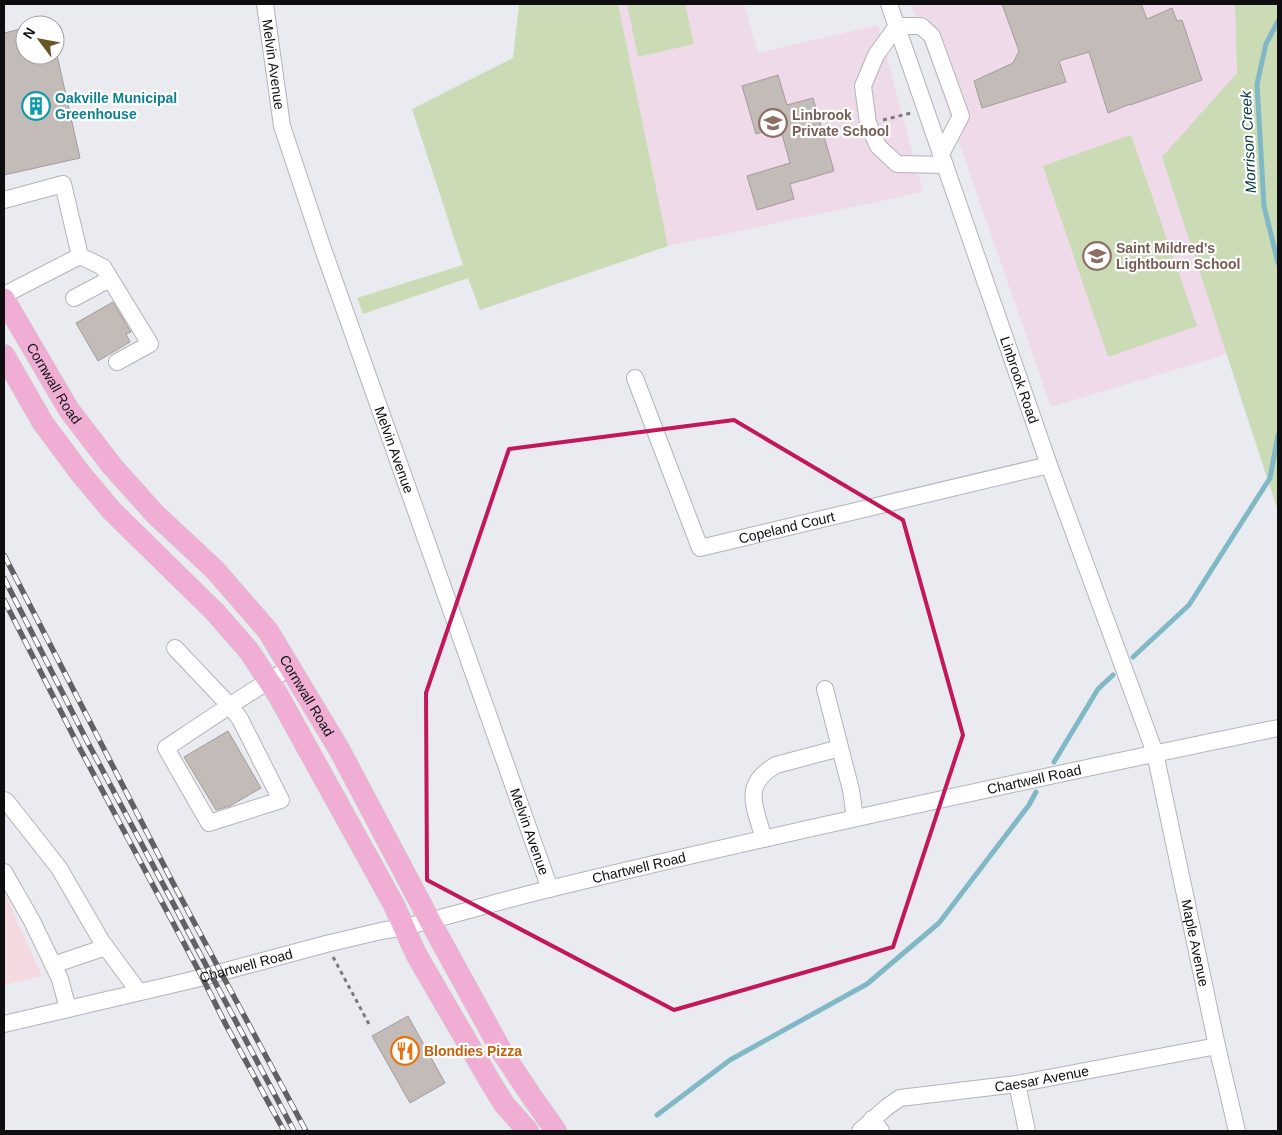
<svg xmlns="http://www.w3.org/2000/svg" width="1282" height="1135" viewBox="0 0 1282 1135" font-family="Helvetica,sans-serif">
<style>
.industrial{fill:#f4dae0}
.education{fill:#efdae9}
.green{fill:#cadbb5}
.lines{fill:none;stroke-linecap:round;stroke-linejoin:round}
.stream{stroke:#80b9c5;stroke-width:5}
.building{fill:#c2bbb8;stroke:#a39c99}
.minor-casing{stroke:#b3b3ba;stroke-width:18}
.major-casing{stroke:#cacaca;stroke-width:22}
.path{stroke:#7b7b7f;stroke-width:3;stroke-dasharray:4 4;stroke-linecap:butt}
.minor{stroke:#fff;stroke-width:16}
.major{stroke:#f0aed4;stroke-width:21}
.rail-casing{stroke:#616165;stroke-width:5.5}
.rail{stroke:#fff;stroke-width:4;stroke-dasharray:11;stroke-linecap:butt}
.marked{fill:none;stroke:#c2185b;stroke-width:4;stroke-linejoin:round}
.labels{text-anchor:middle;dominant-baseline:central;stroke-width:4.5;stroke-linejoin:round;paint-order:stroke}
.street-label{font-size:14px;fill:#0e0e10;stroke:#fff}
.culture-label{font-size:14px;font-weight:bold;fill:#0d838f;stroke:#fff;text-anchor:start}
.education-label{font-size:14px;font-weight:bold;fill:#785e54;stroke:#fff;text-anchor:start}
.food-label{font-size:14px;font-weight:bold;fill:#c56008;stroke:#fff;text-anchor:start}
.water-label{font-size:15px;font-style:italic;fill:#003942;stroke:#fff}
</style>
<rect width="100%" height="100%" fill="#eaeaf1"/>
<!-- industrial -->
<path class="industrial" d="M4,892L42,976L4,985Z"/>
<!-- education -->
<g class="education">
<path d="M618,4H744L758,53L878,25L923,192L668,246Z"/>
<path d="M911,4H1235L1237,73L1162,158L1227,354L1051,407Z"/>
</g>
<!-- green -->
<g class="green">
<path d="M519,4H618L668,246L480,310L468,278L363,314L357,298L463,265L412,109L513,58Z"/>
<path d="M627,4H685L694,44L638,57Z"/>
<path d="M1235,4H1278V511L1162,157L1237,73Z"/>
<path d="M1131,135L1197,326L1108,357L1043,166Z"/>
</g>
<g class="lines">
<!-- stream -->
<g class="stream">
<path d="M1278,21L1266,44L1257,84L1264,206L1278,263"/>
<path d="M1133,657L1189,605L1270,478L1278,435"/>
<path d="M1054,762L1098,689L1113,675"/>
<path d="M657,1115L730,1060L867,984L939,923L1029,805L1036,792"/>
</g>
</g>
<!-- building -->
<g class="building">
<path d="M1002,4H1141L1147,19L1172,8L1177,21L1182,20L1202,80L1130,105V104L1108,113L1089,52L1059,61L1066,82L982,108L974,81L1013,63L1019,51Z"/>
<path d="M25,28V55H57L80,158L4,175V33Z"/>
<path d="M778,75L787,105L813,98L834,171L790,184L794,199L757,210L747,176L790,163L780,127L756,134L742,86Z"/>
<path d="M113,302L131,332L126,334L130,342L98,361L76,323Z"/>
<path d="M228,731L261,788L230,806L216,810L184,757Z"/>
<path d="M408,1016L445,1083L410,1103L372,1036Z"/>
</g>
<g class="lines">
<defs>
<g id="minor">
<path id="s1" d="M265,4L282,126L323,249L550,889"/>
<path id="s2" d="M889,4L1049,465L1155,753L1217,1046L1237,1131"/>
<path d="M941,154L961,116L932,36L921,26H897L876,55L863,86L868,123L878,146L897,164L945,165"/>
<path d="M4,200L63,184L80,256"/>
<path d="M4,295L80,256L103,267L150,344L117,362"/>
<path d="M74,298L110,279"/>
<path id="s3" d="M635,378L700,548L1049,465"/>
<path d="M175,648L230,706L240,719L281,800L209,823L166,748C208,720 248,693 291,667"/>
<path d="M825,689L851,790L855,818"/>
<path d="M4,800L7,802L59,868L102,942L139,992"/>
<path d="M764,839C755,807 741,785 776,765L840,748"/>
<path d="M4,872L32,921L60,979L68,1009"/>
<path d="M53,965L106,947"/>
<path id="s4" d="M4,1024L192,980L326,944L381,931L405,927C454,915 503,900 553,888C794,830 1036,778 1278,728"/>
<path d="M1017,1084L1027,1131"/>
<path d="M872,1119L881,1131"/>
<path id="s5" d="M860,1131L887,1107L900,1098L1017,1084L1217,1046"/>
</g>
<g id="major">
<path id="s6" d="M4,299L69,410L112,466L155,514L215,570L268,631L339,749L430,921L502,1052L532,1097L556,1131"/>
<path d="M4,355L43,423L81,474L112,511L216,613L249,651L278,695L394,905L416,954L491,1083L504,1104L528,1131"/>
</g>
</defs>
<!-- minor casing -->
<use href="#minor" class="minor-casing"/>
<!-- major casing -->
<use href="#major" class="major-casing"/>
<!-- path -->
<g class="path">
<path d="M883,120L911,113"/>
<path d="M333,957L370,1026"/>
</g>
<!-- minor -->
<use href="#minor" class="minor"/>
<!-- major -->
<use href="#major" class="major"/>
<defs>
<g id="rail">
<path d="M4,555L173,883L306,1131"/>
<path d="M4,578L87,741L294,1131"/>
<path d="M4,600L78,745L202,977L226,1025L284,1131"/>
</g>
</defs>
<!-- rail casing -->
<use href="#rail" class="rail-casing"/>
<!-- rail -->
<use href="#rail" class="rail"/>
</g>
<!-- marked area -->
<path class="marked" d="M734,420L903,520L963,735L893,947L674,1010L427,880L426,693L509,449Z"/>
<!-- icons -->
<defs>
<symbol id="building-ring" viewBox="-11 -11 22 22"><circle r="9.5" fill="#fff" stroke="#0f9aa8" stroke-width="1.5"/><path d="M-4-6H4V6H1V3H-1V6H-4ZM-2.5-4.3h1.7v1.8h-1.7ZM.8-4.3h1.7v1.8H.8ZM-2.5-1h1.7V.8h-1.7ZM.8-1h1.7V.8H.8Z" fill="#0f9aa8"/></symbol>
<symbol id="school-ring" viewBox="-11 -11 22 22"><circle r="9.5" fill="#fff" stroke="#8d6e63" stroke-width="1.5"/><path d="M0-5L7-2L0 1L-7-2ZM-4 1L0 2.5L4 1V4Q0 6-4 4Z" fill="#8d6e63"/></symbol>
<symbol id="restaurant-ring" viewBox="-11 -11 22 22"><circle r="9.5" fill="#fff" stroke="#e8710a" stroke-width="1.5"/><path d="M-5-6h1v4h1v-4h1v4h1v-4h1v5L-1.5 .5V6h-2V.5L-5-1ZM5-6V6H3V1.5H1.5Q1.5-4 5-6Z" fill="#e8710a"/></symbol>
</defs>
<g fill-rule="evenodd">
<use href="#building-ring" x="20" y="90" width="32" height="32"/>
<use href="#school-ring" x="757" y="107" width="32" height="32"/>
<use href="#school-ring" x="1081" y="240" width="32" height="32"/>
<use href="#restaurant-ring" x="389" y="1035" width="32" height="32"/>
</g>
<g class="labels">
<!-- street labels -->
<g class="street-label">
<text stroke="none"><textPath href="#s1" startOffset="61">Melvin Avenue</textPath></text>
<text stroke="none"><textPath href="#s2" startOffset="398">Linbrook Road</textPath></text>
<text stroke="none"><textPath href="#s6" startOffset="98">Cornwall Road</textPath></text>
<text stroke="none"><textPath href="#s1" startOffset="466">Melvin Avenue</textPath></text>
<text stroke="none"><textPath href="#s3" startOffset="271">Copeland Court</textPath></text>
<text stroke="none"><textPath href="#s6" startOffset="502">Cornwall Road</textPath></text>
<text stroke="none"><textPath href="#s4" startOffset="1059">Chartwell Road</textPath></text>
<text stroke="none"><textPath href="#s1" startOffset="871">Melvin Avenue</textPath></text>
<text stroke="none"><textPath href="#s4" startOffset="654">Chartwell Road</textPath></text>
<text stroke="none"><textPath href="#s2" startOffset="989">Maple Avenue</textPath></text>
<text stroke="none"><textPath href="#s4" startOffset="249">Chartwell Road</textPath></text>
<text stroke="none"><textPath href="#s5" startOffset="195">Caesar Avenue</textPath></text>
</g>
<!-- culture labels -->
<g class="culture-label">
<text x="55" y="98">Oakville Municipal<tspan x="55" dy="16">Greenhouse</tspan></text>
</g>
<!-- education labels -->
<g class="education-label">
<text x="792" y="115">Linbrook<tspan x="792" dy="16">Private School</tspan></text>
<text x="1116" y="248">Saint Mildred's<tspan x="1116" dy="16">Lightbourn School</tspan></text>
</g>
<!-- food labels -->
<g class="food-label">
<text x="424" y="1051">Blondies Pizza</text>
</g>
<!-- water labels -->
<g class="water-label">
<text transform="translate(1248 142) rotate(-93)">Morrison Creek</text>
</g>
</g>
<!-- border -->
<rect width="1282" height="1135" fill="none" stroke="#0e0e10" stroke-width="10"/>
<!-- north arrow -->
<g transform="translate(40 40) rotate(302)"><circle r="24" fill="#ffffff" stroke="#9f9f9f"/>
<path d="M0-4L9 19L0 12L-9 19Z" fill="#675523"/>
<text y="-8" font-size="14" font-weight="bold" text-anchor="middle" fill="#0e0e10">N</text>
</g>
</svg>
